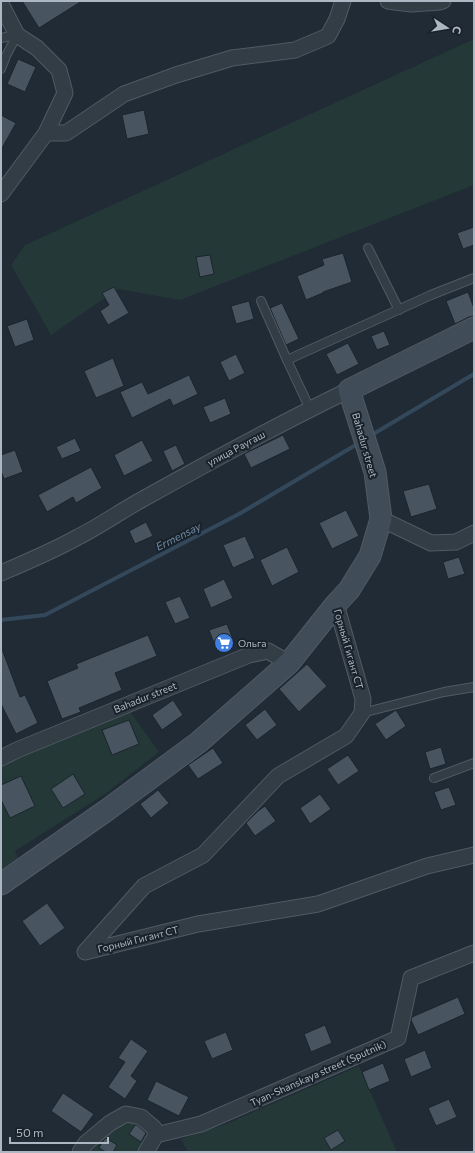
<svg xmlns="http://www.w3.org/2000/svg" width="475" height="1153" viewBox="0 0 475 1153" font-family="Commissioner,sans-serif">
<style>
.green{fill:#233837}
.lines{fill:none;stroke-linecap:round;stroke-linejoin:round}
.stream{stroke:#34485c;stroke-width:4}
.building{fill:#485561;stroke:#1b242c}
.lane-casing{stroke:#515a64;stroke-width:10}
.street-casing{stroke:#515a64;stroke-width:17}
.secondary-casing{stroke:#515a64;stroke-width:23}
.lane{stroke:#333d46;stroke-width:8}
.street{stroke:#333d46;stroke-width:15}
.secondary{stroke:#414c59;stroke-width:21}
.labels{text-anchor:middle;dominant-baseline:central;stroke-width:4;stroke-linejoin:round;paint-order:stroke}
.street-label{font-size:10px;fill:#adb7c3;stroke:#19222a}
.poi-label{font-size:10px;fill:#adb7c3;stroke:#19222a;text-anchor:start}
.water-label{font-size:11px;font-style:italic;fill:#6f8ba6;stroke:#19222a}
</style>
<rect width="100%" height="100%" fill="#202b35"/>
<!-- green -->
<g class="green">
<path d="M474,39V185L180,300L118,289L51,335L11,265L25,245Z"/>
<path d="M129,710L159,752L105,794L15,851L18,858L1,870V764Z"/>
<path d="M359,1066L397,1152H188L181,1139L226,1124Z"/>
<path d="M137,1122L129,1134L142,1142L137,1152H87L115,1125Z"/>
</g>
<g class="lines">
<!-- stream -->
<g class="stream">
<path d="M375,433L474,374"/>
<path d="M1,620L45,615L239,514L354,446"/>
</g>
</g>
<!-- building -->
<g class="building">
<path d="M22,1H82L39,28Z"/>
<path d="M18,59L36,67L25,92L7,84Z"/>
<path d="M144,110L149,134L127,139L122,115Z"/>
<path d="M1,115L16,123L1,150Z"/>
<path d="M474,227V245L463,249L457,233Z"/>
<path d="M343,253L352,282L323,292V293L306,300L297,276L324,265L322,259Z"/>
<path d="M210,255L214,274L200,277L196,257Z"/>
<path d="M114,287L129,313L108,325L100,311L109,305L102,293Z"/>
<path d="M468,292L474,308V316L469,317L455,324L446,301Z"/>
<path d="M249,301L254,319L236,324L231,306Z"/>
<path d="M282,303L299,339L286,345L270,308Z"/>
<path d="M27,319L34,340L15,347L7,326Z"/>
<path d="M384,331L390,345L377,350L371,336Z"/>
<path d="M348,343L359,364L337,375L326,354Z"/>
<path d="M236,354L245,373L229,381L220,362Z"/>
<path d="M113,358L124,386L96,398L84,371Z"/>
<path d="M189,375L198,394L173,406L170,399L132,418L120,392L142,382L148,394Z"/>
<path d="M225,398L231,414L210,423L203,407Z"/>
<path d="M283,435L290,449L251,468L244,454Z"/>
<path d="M75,438L81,451L62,459L56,447Z"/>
<path d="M142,440L153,461L124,476L114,455Z"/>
<path d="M176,445L185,464L172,471L163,451Z"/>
<path d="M15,450L23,472L4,479L1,471V455Z"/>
<path d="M91,467L102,488L76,503L73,497L47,512L38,495Z"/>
<path d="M429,484L437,509L411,517L403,491Z"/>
<path d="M346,510L359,536L332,549L319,523Z"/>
<path d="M146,522L153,536L135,544L129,531Z"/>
<path d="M245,536L255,558L233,568L223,545Z"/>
<path d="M287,547L299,572L272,586L260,560Z"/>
<path d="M459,557L465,574L448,579L443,562Z"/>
<path d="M224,579L233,598L211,608L203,589Z"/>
<path d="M180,596L190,618L175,624L165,602Z"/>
<path d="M227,624L235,644L217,651L209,630Z"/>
<path d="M148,635L157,656L115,673L122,690L79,708L81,712L62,719L47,681L78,668L76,664Z"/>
<path d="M1,649H2L20,697L25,695L38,723L16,734L1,704Z"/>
<path d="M307,664L327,686L299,712L279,689Z"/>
<path d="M173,700L183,715L162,730L152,715Z"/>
<path d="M265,709L277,725L257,740L245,725Z"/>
<path d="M396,710L406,726L386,740L375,724Z"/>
<path d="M129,720L139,744L112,755L102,730Z"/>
<path d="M441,747L446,764L430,769L425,752Z"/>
<path d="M213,748L223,763L198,779L188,765Z"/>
<path d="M348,755L359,771L338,785L327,769Z"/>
<path d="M73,774L85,794L63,808L51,789Z"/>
<path d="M21,776L35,806L10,818L1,800V785Z"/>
<path d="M449,787L456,805L441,810L434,792Z"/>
<path d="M158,790L169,803L151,818L140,804Z"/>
<path d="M320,794L331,809L310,824L300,808Z"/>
<path d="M265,806L276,821L255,836L246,823L258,811Z"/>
<path d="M47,903L65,928L40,946L22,921Z"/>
<path d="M458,997L465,1014L418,1035L411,1020L412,1017Z"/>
<path d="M325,1025L332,1043L311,1052L304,1034Z"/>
<path d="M226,1032L233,1050L212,1059L204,1041Z"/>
<path d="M131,1039L148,1051L131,1076L137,1081L125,1099L108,1087L125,1062L118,1058Z"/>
<path d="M425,1050L432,1068L411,1077L404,1059Z"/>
<path d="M383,1063L390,1081L369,1090L362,1072Z"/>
<path d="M156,1081L189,1097L179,1116L147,1100Z"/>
<path d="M63,1093L94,1114L81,1132L51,1111Z"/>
<path d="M449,1099L457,1117L436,1126L428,1108Z"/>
<path d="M135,1125H137L146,1133L141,1142L129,1134Z"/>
<path d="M338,1130L345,1141L331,1150L324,1138Z"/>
<path d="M106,1138L117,1145L113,1152H106L99,1148L103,1141Z"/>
</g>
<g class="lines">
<defs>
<g id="lane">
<path d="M1,38L17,35"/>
<path d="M1,69L6,56L17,35"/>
<path d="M368,248L399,310"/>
<path d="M261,301L287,360L310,409"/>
<path d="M287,360L431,295L474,278"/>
<path d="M362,713L444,692L474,687"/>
<path d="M434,778L474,763"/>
</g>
<g id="street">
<path d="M388,1L411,4L440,2L443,1"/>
<path d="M1,4L17,35L37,48L59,70L65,93L46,133L1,194"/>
<path d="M46,133H66L124,94L176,75L232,58L295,50L328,36L337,19L343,1"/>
<path d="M381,519L431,543L456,542L474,533"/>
<path d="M1,573C27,562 53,551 78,537C100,526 121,511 143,499C211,461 279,424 349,390"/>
<path d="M336,604L363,699L362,713L346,736L278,776L203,855L144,886L85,952L198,924L318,904L427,866L474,855"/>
<path d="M1,758L17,750L249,655L268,651L289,663"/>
<path d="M80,1152L86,1143L110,1123L126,1114L141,1117L154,1128L156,1135"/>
<path d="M146,1152L156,1135L201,1124L398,1038L411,978L474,953"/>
</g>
<path id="secondary" d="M1,884L107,810L199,742L289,663L336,604L349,590L370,556L381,519L375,472L349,390L474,328"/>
</defs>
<!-- lane casing -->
<use href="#lane" class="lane-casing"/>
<!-- street casing -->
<use href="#street" class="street-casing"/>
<!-- secondary casing -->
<use href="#secondary" class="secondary-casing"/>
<!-- lane -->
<use href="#lane" class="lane"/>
<!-- street -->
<use href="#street" class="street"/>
<!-- secondary -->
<use href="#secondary" class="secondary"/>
</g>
<!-- icons -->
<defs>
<symbol id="supermarket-disc" viewBox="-11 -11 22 22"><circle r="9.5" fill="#3f7fe0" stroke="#19222a"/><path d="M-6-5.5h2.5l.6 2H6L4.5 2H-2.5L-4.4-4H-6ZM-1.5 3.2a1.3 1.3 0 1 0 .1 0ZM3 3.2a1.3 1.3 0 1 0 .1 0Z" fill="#fff"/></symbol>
</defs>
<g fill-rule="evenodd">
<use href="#supermarket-disc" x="213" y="632" width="22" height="22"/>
</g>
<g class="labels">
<!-- street labels -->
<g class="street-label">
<text transform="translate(365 445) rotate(74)">Bahadur street</text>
<text transform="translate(236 448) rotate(-28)">улица Раугаш</text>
<text transform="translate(349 649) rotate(74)">Горный Гигант СТ</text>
<text transform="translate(145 697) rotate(-22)">Bahadur street</text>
<text transform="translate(138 939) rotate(-14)">Горный Гигант СТ</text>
<text transform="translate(318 1073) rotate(-24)">Tyan-Shanskaya street (Sputnik)</text>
</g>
<!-- poi labels -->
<g class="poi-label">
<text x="238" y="643">Ольга</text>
</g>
<!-- water labels -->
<g class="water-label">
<text transform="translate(178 536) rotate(-27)">Ermensay</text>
</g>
</g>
<!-- border -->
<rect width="475" height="1153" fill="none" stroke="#adb7c3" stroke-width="4"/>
<!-- north arrow -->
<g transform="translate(447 28) rotate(102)" stroke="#19222a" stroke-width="3" paint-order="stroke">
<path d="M0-3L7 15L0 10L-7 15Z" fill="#adb7c3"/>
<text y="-6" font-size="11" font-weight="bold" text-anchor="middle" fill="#adb7c3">С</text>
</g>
<!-- scale -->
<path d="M10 1137v6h98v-6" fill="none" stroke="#adb7c3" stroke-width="2"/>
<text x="16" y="1137" font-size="12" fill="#adb7c3" stroke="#19222a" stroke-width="3" paint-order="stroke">50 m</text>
</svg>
